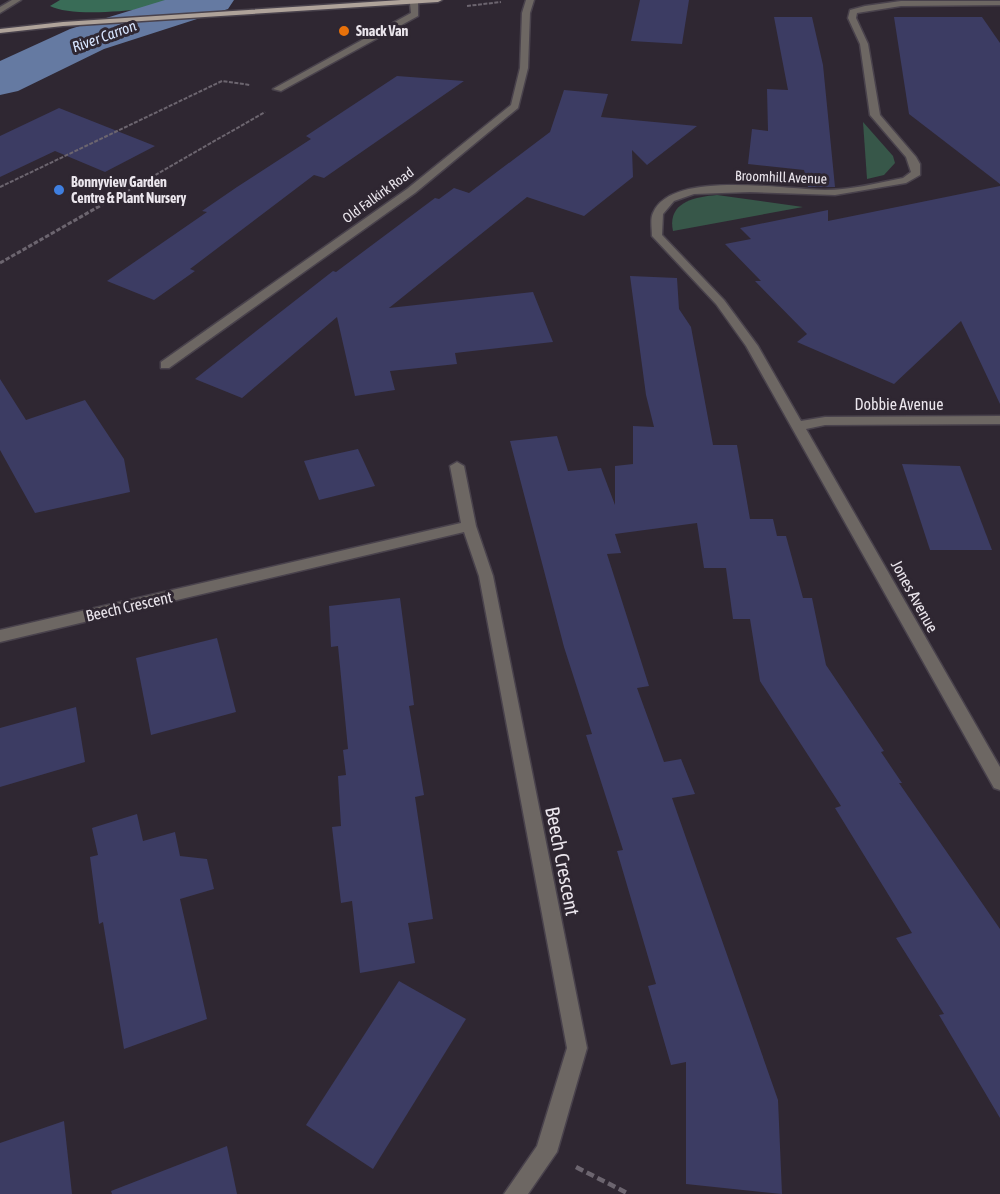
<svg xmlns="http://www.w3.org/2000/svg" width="1000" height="1194" viewBox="0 0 1000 1194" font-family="'Asap Condensed',sans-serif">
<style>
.green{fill:#375749}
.forest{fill:#396c57}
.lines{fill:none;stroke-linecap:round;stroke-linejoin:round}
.river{fill:#657aa2;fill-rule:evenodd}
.building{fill:#3c3c63}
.lane-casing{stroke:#49424c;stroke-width:3}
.street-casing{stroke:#49424c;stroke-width:3}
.primary-casing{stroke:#49424c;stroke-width:3}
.path-far2{stroke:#6c656f;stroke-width:2;stroke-dasharray:4 1.5;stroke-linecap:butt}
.path-far1{stroke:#6c656f;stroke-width:3;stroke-dasharray:4.5 2;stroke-linecap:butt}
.path{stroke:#6c656f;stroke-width:4.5;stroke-dasharray:8 4;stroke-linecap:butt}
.lane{fill:#6d6763;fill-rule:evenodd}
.street{fill:#6d6763;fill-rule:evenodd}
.primary{fill:#afa39a;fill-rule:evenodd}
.food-dot{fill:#e8710a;stroke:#2f2732;stroke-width:2}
.shop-dot{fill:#3f7fe0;stroke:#2f2732;stroke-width:2}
.labels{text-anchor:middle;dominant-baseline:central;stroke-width:6;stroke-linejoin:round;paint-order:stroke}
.far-poi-label{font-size:14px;font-weight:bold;fill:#ebe6ed;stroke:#2f2732;text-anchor:start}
.far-street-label{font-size:14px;fill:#ebe6ed;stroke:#2f2732}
.far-water-label{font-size:15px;font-style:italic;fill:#d7e5ff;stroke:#2f2732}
.street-label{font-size:16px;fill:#ebe6ed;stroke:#2f2732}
.near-street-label{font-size:20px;fill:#ebe6ed;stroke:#2f2732}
</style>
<rect width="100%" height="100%" fill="#2f2732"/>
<!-- green -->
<g class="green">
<path d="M863,122L893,156L895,163L884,175L867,179Z"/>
<path d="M717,195L803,207L673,231C667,203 693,197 717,195Z"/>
</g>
<!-- forest -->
<path class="forest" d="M60,0H189C161,9 74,19 50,6Z"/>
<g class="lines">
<!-- river -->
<path class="river" d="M165,0H234L228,9L104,49L18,91L0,95V61L70,29Z"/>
</g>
<!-- building -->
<g class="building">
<path d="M640,0H689L682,44L631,41Z"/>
<path d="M774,17H812L823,65L835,187H808L804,170L748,164L752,129L768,131L767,89L788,90Z"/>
<path d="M894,17H982L1000,43V184L909,114Z"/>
<path d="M397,76L464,81L324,178L314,175L190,269L195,271L154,300L107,281L207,212L202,211L237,187L311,139L306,136Z"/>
<path d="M564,90L608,94L601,117L697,126L647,165L632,150L633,177L584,216L527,197L389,308L533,292L553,342L455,353L457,364L390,371L395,390L355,396L337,317L242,398L195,379L333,271L336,272L435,198L439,199L454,188L469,193L550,132Z"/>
<path d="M59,108L155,146L105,172L55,151L0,177V136Z"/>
<path d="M1000,186V404L961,321L894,384L797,342L807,334L755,281H761L725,244L751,239L740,228L828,210V221Z"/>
<path d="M630,276L677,278L679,309L691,327L713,445H737L750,519H773L777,536H786L803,598H812L826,665L884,751L881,752L902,783H899L1000,929V1118L939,1015L944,1014L896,938L912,933L835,808L841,806L760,681L750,619H733L726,568H704L697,523L615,534L621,553L607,554L649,686L637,688L664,762L681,759L695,794L672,798L778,1100L782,1194L686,1184V1062L671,1065L648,986L656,984L617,851L623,850L586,735L592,734L564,647L510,441L557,436L568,471L601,468L615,505V466L633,464V426L654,427L646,395Z"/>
<path d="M0,379L26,420L85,400L124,459L130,492L35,513L0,450Z"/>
<path d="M358,449L375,486L319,500L304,461Z"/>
<path d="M902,464L960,466L992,550H930Z"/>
<path d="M400,598L414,705L409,706L424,795L415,797L433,919L408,923L415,963L360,973L352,901L341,903L332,827L341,826L338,776L346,775L343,750L348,749L338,646L331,647L329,606Z"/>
<path d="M217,638L236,712L151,735L136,658Z"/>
<path d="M76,707L85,762L0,787V728Z"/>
<path d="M137,814L143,841L175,832L180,856L207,859L214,889L180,899L207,1019L124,1049L103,922L99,924L90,857L98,855L92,828Z"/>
<path d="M399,981L466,1019L373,1169L306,1125Z"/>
<path d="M64,1121L72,1194H0V1143Z"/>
<path d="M227,1146L237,1194H112L111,1191Z"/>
</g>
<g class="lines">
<defs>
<path id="lane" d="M414,1L418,3V16L281,91L273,89L411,13L410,3Z"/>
<g id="street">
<path d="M12,0H21L0,13V7Z"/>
<path d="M526,0H534L530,13L528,68L518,108L415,193L169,368H161V362L407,189L511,105L520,68L522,13Z"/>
<path d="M901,1H1000V5L901,6L857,13L856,18L868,44L880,115L916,157L920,164V175L906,183L835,195L750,192L694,194L674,201L663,214L662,235L724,300L758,346L801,421L825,417L1000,416V424L825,425L806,429L1000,767V790L994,788L746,346L716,304L652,236C652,229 650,219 653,213C671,169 787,190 825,190C851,190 877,183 903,178L911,172L906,157L870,115L860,44L848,18L850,10L865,6Z"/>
<path d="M457,462L464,466L476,526L493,576L587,1048L557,1152L528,1194H504L537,1146L567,1048L479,576L464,532L0,642V630L461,523L450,466Z"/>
</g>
<path id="primary" d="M401,0H442L438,2L63,26L0,33V29L63,22Z"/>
</defs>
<!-- lane casing -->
<use href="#lane" class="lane-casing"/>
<!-- street casing -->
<use href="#street" class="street-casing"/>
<!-- primary casing -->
<use href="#primary" class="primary-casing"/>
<!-- path-far2 -->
<g class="path-far2">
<path d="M467,6L501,2"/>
<path d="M0,187L222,81L250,85"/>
<path d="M117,197L265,112"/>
</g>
<!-- path-far1 -->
<path class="path-far1" d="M0,263L119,195"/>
<!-- path -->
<path class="path" d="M576,1167L629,1194"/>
<!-- lane -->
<use href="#lane" class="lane"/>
<!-- street -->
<use href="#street" class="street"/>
<!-- primary -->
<use href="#primary" class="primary"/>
</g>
<!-- markers -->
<circle class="food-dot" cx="344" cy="31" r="6"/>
<circle class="shop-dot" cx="59" cy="190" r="6"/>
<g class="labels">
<!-- far-poi labels -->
<g class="far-poi-label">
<text x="356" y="31">Snack Van</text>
<text x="71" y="182">Bonnyview Garden<tspan x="71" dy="16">Centre &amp; Plant Nursery</tspan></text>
</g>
<!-- far-street labels -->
<g class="far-street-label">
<text transform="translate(781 177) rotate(2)">Broomhill Avenue</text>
<text transform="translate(378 195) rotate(-36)">Old Falkirk Road</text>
</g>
<!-- far-water labels -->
<g class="far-water-label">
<text transform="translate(104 36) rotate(-20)">River Carron</text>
</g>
<!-- street labels -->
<g class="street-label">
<text x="899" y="404">Dobbie Avenue</text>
<text transform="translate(915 596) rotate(61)">Jones Avenue</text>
<text transform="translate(129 606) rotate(-13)">Beech Crescent</text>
</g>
<!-- near-street labels -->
<g class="near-street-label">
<text transform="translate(563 861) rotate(79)">Beech Crescent</text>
</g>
</g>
</svg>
